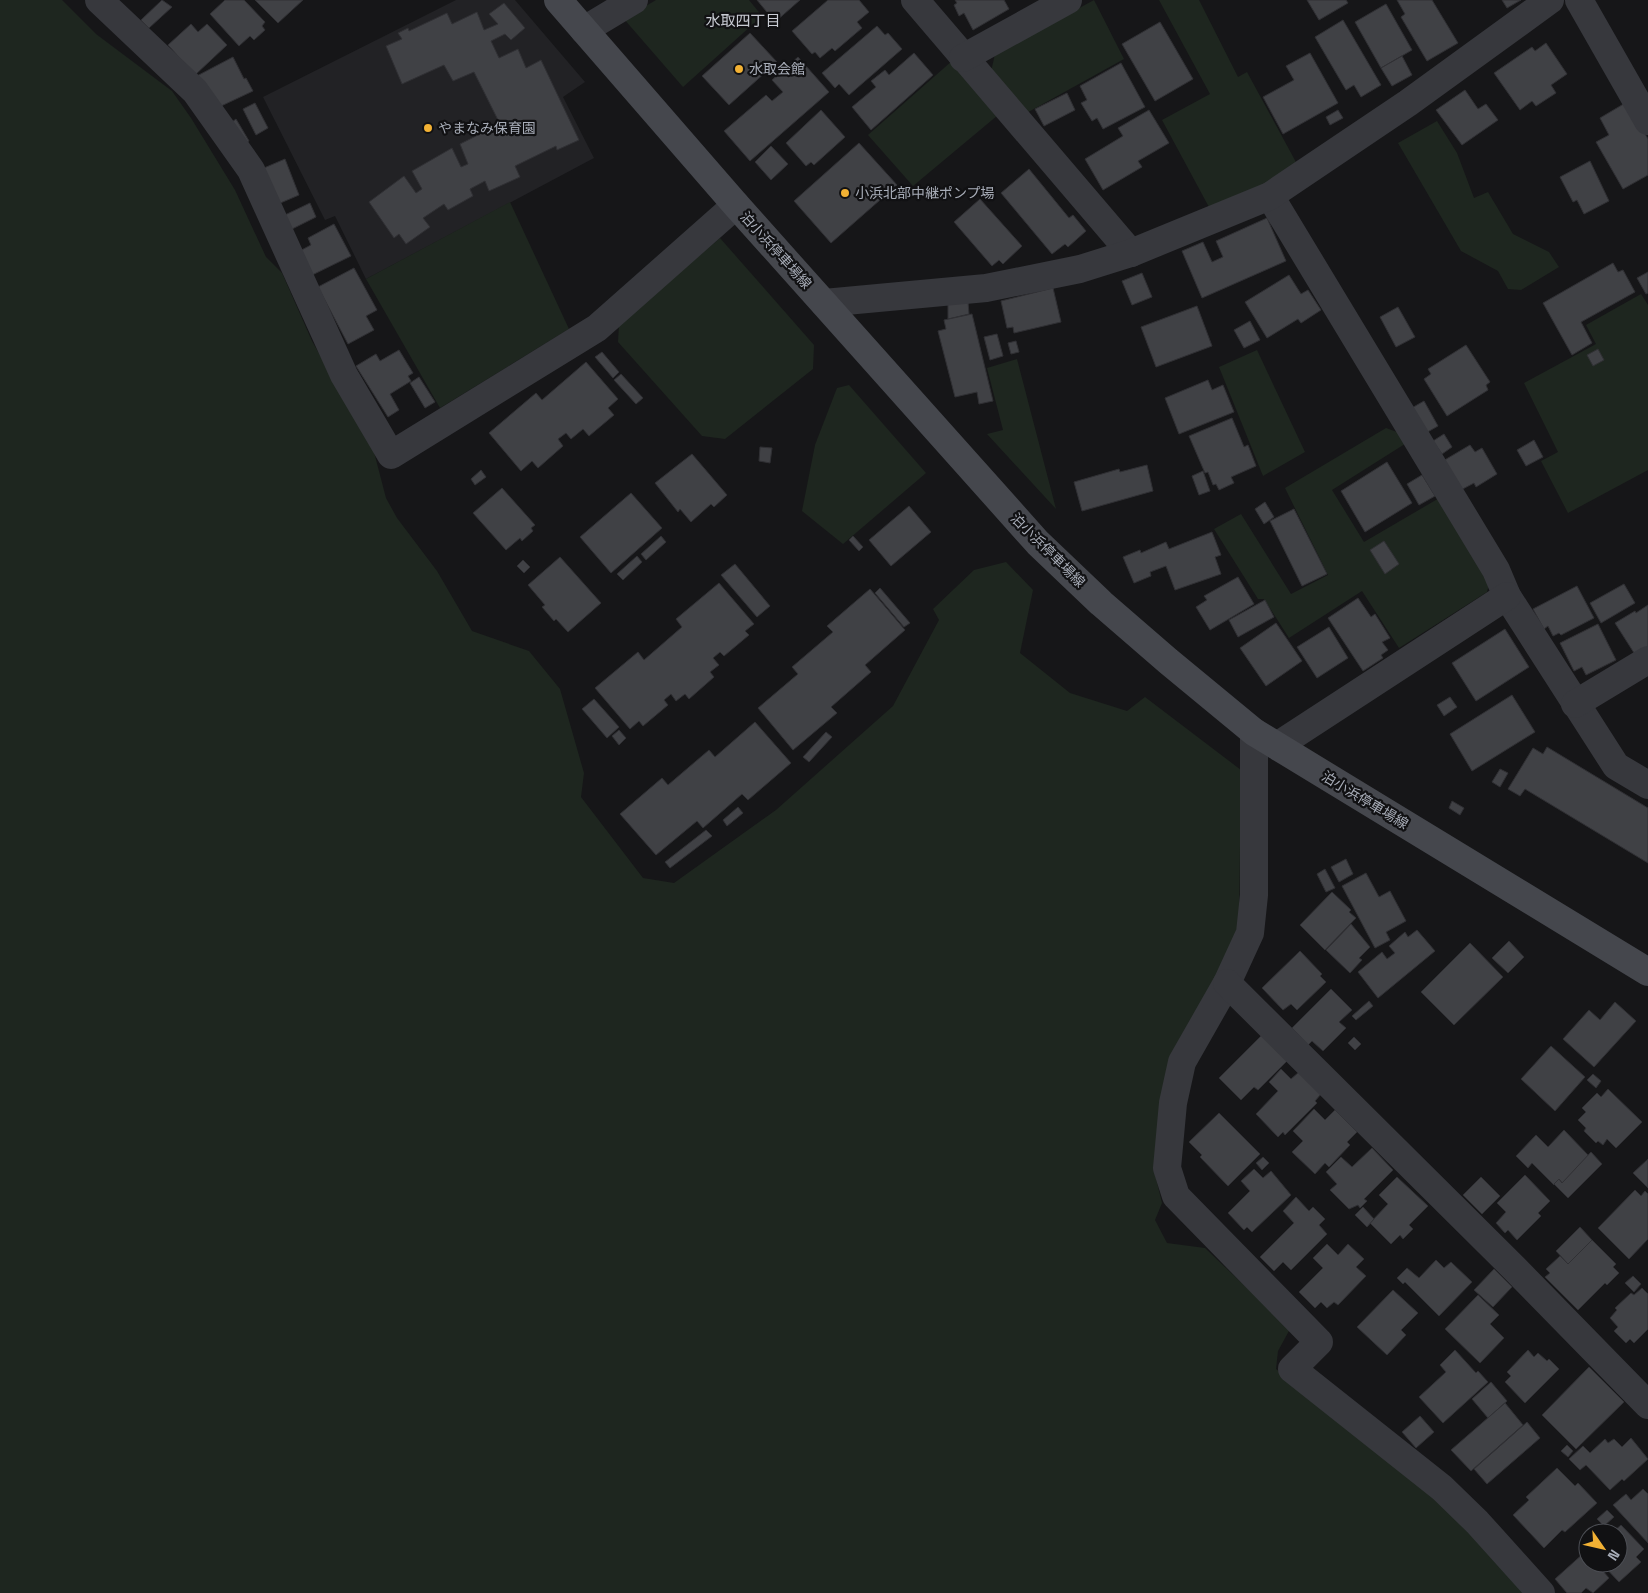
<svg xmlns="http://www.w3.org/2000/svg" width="1648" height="1593" viewBox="0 0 1648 1593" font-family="'Space Grotesk','Noto Sans JP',sans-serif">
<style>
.built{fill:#222225}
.green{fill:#1e261f}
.building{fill:#404145;stroke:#303034}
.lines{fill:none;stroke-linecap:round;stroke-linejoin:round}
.street{stroke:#37383d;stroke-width:28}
.secondary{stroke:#45474d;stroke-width:28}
.poi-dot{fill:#f2b134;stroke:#111113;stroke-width:2}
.labels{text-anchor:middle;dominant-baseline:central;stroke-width:4.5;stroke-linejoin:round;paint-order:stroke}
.poi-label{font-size:14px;fill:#a8adb8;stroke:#111113;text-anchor:start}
.street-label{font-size:14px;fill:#a8adb8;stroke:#111113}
.neighbourhood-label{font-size:15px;fill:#c9ccd4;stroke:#111113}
</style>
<rect width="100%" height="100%" fill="#161618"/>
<!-- built -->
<path class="built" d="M456,0H515L585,82L563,97L594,158L366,279L335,216L325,220L263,97Z"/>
<!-- green -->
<g class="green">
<path d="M0,0H62L96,34L172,91L191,118L235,190L266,257L282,273L312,341L374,452L386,498L397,518L437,571L472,631L529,651L560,689L584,773L581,797L643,878L674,883L776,810L893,706L939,620L933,609L974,570L1006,562L1033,590L1020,653L1070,693L1127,711L1145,697L1241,770L1239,923L1154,1170L1162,1203L1155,1220L1167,1243L1205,1248L1290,1329L1278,1351L1276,1369L1436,1496L1524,1593H0Z"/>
<path d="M656,0H749L762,16L683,87L624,19Z"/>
<path d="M1094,0L1124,59L1023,115L990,76L995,54Z"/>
<path d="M1159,0H1199L1238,77L1247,72L1297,164L1262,188L1210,209L1162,120L1210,94Z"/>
<path d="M952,61L998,115L913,186L868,135Z"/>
<path d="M1437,121L1457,153L1474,198L1488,192L1513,234L1549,252L1559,267L1521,290L1508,289L1498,271L1461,251L1398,143Z"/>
<path d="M510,202L569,329L440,408L366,279Z"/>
<path d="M720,238L814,345L813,369L725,439L702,436L618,342L619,324Z"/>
<path d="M1641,294L1648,305V470L1568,513L1541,461L1558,452L1524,383L1596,344L1586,325Z"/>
<path d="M1257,350L1305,452L1263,476L1219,367Z"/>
<path d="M1017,359L1056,509L987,434L1003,430L987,368Z"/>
<path d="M849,385L926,473L843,544L802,511L815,445L837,388Z"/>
<path d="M1386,428L1405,435L1408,442L1332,490L1364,542L1441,497L1490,580L1487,592L1399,648L1362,591L1289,638L1264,599H1258L1214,529L1241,514L1291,594L1328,575L1285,488Z"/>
</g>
<!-- building -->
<g class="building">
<path d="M162,0L172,7L149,28L141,20Z"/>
<path d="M225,0H244L265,22L262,26L265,30L254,40L250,36L239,46L210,14Z"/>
<path d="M255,0H303L278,23Z"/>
<path d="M757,0H800L775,22Z"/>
<path d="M828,0H859L869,12L857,22L862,28L835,51L832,48L820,58L815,52L812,54L792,31Z"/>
<path d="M955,0H1004L1009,9L973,30L964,13L959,16L954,5L957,3Z"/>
<path d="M1307,0H1346L1348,3L1319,20Z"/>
<path d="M1397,0H1432L1458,43L1427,61L1401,17L1405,14Z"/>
<path d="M1502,0H1521L1507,8Z"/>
<path d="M504,3L525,28L511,40L505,34L491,41L499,58L518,49L526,68L541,60L579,140L557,150L556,146L515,166L520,177L489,191L485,181L470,189L473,196L448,210L444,204L423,218L430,227L406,244L399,234L394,238L369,202L404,176L416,193L422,189L412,171L452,148L461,167L468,164L460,144L500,124L474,72L453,81L444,65L402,84L386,46L402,39L398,33L408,28L409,31L447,13L452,24L477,12L484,30L498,24L489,14Z"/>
<path d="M1386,4L1412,50L1381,68L1355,22Z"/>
<path d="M1343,20L1381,85L1361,97L1354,85L1346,90L1315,37Z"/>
<path d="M1160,22L1193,79L1155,101L1122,44Z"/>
<path d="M191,24L198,32L207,24L227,45L195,75L168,45Z"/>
<path d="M877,26L885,35L888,33L902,49L849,95L839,84L835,88L822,73Z"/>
<path d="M750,33L777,62L729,105L702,76Z"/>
<path d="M1546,43L1567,74L1551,85L1556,93L1536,106L1532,101L1520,110L1494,73L1532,47L1535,51Z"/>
<path d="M914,53L933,75L871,130L852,107L876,87L871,81L885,70L889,75Z"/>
<path d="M1310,53L1338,103L1283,134L1263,97L1294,80L1286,66Z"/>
<path d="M1402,56L1412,75L1392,86L1381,68Z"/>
<path d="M233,57L244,79L246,78L253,91L219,107L195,77Z"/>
<path d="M798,57L829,92L750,161L724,131L766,95L772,101L783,92L772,80Z"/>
<path d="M1121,63L1145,107L1103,129L1097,118L1092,121L1081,103L1087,100L1080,86Z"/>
<path d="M1465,90L1478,109L1486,104L1498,120L1462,145L1436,110Z"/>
<path d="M1067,93L1075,110L1044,126L1035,109Z"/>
<path d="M1627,102L1648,139V175L1623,189L1596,142L1609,135L1600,118Z"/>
<path d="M255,103L268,128L256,135L243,109Z"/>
<path d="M821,110L845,137L814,165L811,162L806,166L786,143Z"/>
<path d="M1149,110L1169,143L1138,161L1142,167L1103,190L1085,159L1123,136L1118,128Z"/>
<path d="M1338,110L1343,118L1330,125L1326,117Z"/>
<path d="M236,119L249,141L240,146L228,125Z"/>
<path d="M859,143L897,185L831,243L794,201Z"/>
<path d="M771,146L788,164L771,180L755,162Z"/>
<path d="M285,159L299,195L278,204L264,168Z"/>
<path d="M1590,161L1609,201L1584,214L1577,200L1573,202L1560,177Z"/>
<path d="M1029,169L1069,218L1073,215L1086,231L1068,247L1065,244L1052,254L1001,193Z"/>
<path d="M980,199L1022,246L1003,264L999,260L992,266L954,222Z"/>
<path d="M310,203L316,217L292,229L285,215Z"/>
<path d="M1267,218L1286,261L1202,298L1182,251L1203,242L1212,262L1223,257L1216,241Z"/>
<path d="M334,224L351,256L306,278L294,254L311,245L308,238Z"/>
<path d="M1613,263L1618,272L1623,270L1635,292L1581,322L1592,343L1572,355L1543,303Z"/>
<path d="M354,268L377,310L366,316L374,330L348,344L318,287Z"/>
<path d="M1648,272V293L1646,294L1637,278Z"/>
<path d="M1142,273L1152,297L1132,305L1122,281Z"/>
<path d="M1289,275L1301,294L1308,290L1321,310L1301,323L1298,319L1267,338L1245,302Z"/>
<path d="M1053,288L1061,322L1014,333L1013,327L1007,328L1001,301Z"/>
<path d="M968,302L969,314L948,319V304Z"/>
<path d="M1197,306L1212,346L1156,367L1141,327Z"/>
<path d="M1398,307L1415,337L1396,347L1380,317Z"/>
<path d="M972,314L993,401L979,404L977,392L955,397L938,331L946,329L944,320Z"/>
<path d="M1250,321L1260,340L1244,348L1234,330Z"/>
<path d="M997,334L1003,356L990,360L984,337Z"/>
<path d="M1016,341L1019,352L1011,354L1008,343Z"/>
<path d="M1466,345L1490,382L1486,385L1488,390L1447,416L1424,379L1431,374L1428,369Z"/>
<path d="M1598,349L1604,360L1593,366L1587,355Z"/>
<path d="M399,350L413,373L408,376L411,381L390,394L399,410L388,417L356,366L376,354L380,361Z"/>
<path d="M602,352L619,372L613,378L595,357Z"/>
<path d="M586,362L618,399L608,408L614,415L589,436L583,429L571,439L566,433L558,439L563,446L538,468L532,461L521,471L489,433L536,393L542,400Z"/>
<path d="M621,374L643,398L636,404L614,380Z"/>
<path d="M419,377L435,402L425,408L410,383Z"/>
<path d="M1208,380L1212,390L1223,385L1234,412L1179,434L1165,398Z"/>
<path d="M1424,401L1438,426L1424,434L1410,409Z"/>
<path d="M1232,418L1244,447L1248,445L1256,466L1231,477L1234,483L1219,490L1216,484L1213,485L1208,472L1205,473L1189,436Z"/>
<path d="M1444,434L1452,447L1442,454L1433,441Z"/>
<path d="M1534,440L1543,457L1526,466L1517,450Z"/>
<path d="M1470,445L1475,452L1482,448L1497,474L1476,487L1474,483L1457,492L1443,461Z"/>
<path d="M760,447L772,448L770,463L759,461Z"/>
<path d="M692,454L727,495L714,507L711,504L691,522L680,509L678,512L655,483Z"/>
<path d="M1387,462L1412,503L1365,532L1341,491Z"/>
<path d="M1147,465L1153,491L1082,511L1074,482L1119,469L1120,472Z"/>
<path d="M481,470L486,477L475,485L471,479Z"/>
<path d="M1203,471L1210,491L1199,495L1192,476Z"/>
<path d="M1422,475L1435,496L1419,505L1407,484Z"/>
<path d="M502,488L535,525L531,528L533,531L522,541L520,538L506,550L473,513Z"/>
<path d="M631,493L662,528L611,573L580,537Z"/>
<path d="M1265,502L1274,517L1264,524L1255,509Z"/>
<path d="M909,506L931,532L891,566L869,540Z"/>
<path d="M1294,509L1327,574L1302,586L1270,521Z"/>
<path d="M1212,532L1221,555L1215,557L1221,574L1175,590L1166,566L1150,572L1151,576L1134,583L1123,557L1140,550L1141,553L1166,542L1169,549Z"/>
<path d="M661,536L666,542L646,560L641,554Z"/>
<path d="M853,536L863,547L859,551L849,540Z"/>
<path d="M1384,541L1399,564L1385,574L1370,550Z"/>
<path d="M637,556L642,562L623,580L617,574Z"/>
<path d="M560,557L601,603L568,632L556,619L554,621L542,607L545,605L528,585Z"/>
<path d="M523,560L530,567L524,573L517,566Z"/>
<path d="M735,564L770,606L757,617L721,575Z"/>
<path d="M1238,577L1254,604L1210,630L1196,607L1207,600L1204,596Z"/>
<path d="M719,583L754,624L745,631L749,635L724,656L720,652L713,658L719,665L710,672L714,677L689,699L685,694L676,701L671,694L664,700L668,705L643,726L639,721L630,729L595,688L638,652L644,660L682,627L676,619Z"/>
<path d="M1624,584L1635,603L1601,623L1590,603Z"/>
<path d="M1577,586L1594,618L1561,635L1559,633L1553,636L1548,626L1544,629L1533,609Z"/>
<path d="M880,588L910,623L904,627L875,593Z"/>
<path d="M870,589L905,630L865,665L871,672L831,707L837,713L793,750L758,708L798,674L792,667L833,632L827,626Z"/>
<path d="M1358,598L1371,617L1375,614L1390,638L1382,642L1388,650L1381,655L1383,658L1363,671L1328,618Z"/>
<path d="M1265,600L1274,617L1238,637L1229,620Z"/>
<path d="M1648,605V649L1636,656L1615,623L1635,611L1636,613Z"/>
<path d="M1276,623L1302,661L1266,686L1240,648Z"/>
<path d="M1598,624L1616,660L1586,675L1582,667L1574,671L1560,643Z"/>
<path d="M1329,627L1348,658L1317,678L1297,647Z"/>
<path d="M1505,629L1529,667L1476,701L1452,663Z"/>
<path d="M1512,695L1535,732L1472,771L1450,734Z"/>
<path d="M1450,697L1457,707L1444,716L1437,705Z"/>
<path d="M594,699L619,727L607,738L582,709Z"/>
<path d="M755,722L791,763L748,800L742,794L703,828L697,821L656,855L620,814L662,778L668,785L709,750L715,757Z"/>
<path d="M619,730L626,738L619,745L612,736Z"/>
<path d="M826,732L832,737L809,762L803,757Z"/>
<path d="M1547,747L1648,808V863L1525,789L1520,796L1508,789L1533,748L1543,754Z"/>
<path d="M1500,769L1508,773L1500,787L1492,782Z"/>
<path d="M1452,801L1464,808L1460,815L1449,808Z"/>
<path d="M738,807L743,813L727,826L723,820Z"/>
<path d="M706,830L712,836L670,868L665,862Z"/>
<path d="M1346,859L1353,874L1339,882L1331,867Z"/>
<path d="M1325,869L1335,888L1326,892L1317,874Z"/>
<path d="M1366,873L1379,897L1390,891L1406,921L1386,932L1390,940L1375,948L1342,886Z"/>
<path d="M1332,892L1351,910L1349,912L1356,918L1325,950L1300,925Z"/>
<path d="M1351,924L1370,947L1359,958L1362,960L1350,973L1326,950Z"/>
<path d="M1417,930L1435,951L1378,998L1358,972L1382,952L1387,959L1395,953L1389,946L1405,932L1408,937Z"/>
<path d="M1509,941L1524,957L1508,973L1492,958Z"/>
<path d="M1470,943L1503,977L1454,1025L1421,992Z"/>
<path d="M1300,951L1322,974L1320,976L1326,982L1297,1010L1291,1004L1283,1010L1262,988Z"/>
<path d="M1331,989L1352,1010L1339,1022L1346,1028L1323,1051L1312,1041L1308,1045L1292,1028Z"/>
<path d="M1369,1001L1373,1006L1356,1020L1352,1016Z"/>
<path d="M1615,1002L1636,1021L1594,1067L1563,1039L1589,1010L1600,1020Z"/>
<path d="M1262,1035L1287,1061L1258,1090L1254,1087L1241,1100L1219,1078Z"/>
<path d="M1354,1037L1361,1044L1355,1050L1348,1043Z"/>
<path d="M1551,1046L1585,1077L1555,1111L1521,1079Z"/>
<path d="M1281,1069L1291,1079L1299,1072L1321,1094L1315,1101L1317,1103L1285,1135L1283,1132L1278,1137L1256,1114L1278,1091L1269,1082Z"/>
<path d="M1593,1074L1601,1081L1596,1088L1587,1080Z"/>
<path d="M1608,1089L1642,1122L1616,1148L1607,1139L1603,1145L1598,1141L1596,1143L1584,1131L1586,1128L1578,1120L1586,1112L1582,1108L1597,1093L1601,1097Z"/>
<path d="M1314,1109L1325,1120L1335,1110L1357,1132L1347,1142L1350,1145L1329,1167L1325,1163L1315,1174L1292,1152L1303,1141L1293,1131Z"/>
<path d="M1219,1113L1260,1154L1228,1186L1200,1157L1202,1155L1189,1142Z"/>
<path d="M1564,1130L1589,1156L1562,1183L1559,1179L1554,1185L1532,1163L1528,1168L1516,1156L1536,1135L1548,1147Z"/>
<path d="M1372,1148L1393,1170L1364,1199L1367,1201L1360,1208L1358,1205L1349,1209L1330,1190L1337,1184L1326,1172L1341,1157L1352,1167Z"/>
<path d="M1591,1152L1602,1164L1568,1198L1554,1184L1559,1179L1562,1183Z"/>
<path d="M1263,1157L1269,1163L1262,1170L1256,1163Z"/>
<path d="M1648,1159V1188L1633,1173Z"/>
<path d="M1254,1169L1263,1178L1271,1171L1291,1195L1252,1232L1247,1227L1244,1230L1228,1213L1250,1191L1241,1181Z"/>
<path d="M1525,1175L1550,1201L1538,1213L1541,1216L1517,1240L1508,1230L1505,1233L1496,1223L1506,1212L1497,1203Z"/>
<path d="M1397,1177L1428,1206L1409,1225L1413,1229L1403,1239L1400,1235L1391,1244L1370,1223L1388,1204L1379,1195Z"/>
<path d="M1481,1177L1500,1196L1482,1214L1463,1195Z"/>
<path d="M1635,1190L1641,1196L1645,1191L1648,1194V1239L1629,1259L1598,1228Z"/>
<path d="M1296,1197L1309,1211L1313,1207L1325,1219L1319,1225L1327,1234L1291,1270L1283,1262L1274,1271L1260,1257L1294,1223L1283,1211Z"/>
<path d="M1363,1207L1374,1219L1367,1227L1355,1215Z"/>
<path d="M1580,1227L1592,1240L1568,1264L1556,1251Z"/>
<path d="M1592,1240L1616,1264L1613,1267L1619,1273L1607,1285L1605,1283L1578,1310L1545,1277L1550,1273L1546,1269L1560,1256L1568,1264Z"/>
<path d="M1327,1244L1338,1255L1348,1244L1364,1259L1356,1267L1366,1276L1338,1305L1334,1302L1327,1308L1321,1302L1315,1308L1299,1292L1323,1268L1313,1258Z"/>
<path d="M1436,1260L1444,1268L1451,1262L1472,1282L1439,1316L1405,1282L1403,1284L1397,1278L1407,1268L1419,1278Z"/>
<path d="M1494,1269L1512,1287L1493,1307L1474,1290Z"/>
<path d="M1633,1276L1641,1284L1634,1292L1625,1283Z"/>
<path d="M1642,1288L1648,1294V1329L1634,1343L1630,1339L1626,1343L1614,1331L1618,1327L1610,1318L1617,1310L1615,1308L1631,1293L1634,1295Z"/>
<path d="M1393,1290L1418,1313L1401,1330L1406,1335L1387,1355L1357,1327Z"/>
<path d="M1478,1295L1499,1315L1490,1324L1504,1338L1480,1363L1445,1329Z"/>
<path d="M1455,1350L1476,1373L1478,1371L1488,1382L1443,1423L1419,1397L1446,1372L1440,1365Z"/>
<path d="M1528,1350L1534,1357L1538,1353L1547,1361L1549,1359L1559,1369L1525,1403L1505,1382L1511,1376L1507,1372Z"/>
<path d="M1589,1367L1624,1402L1576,1449L1542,1415Z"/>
<path d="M1491,1382L1507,1401L1488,1418L1472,1399Z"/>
<path d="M1505,1403L1523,1425L1471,1471L1451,1450Z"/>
<path d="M1420,1416L1434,1432L1416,1448L1402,1432Z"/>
<path d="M1527,1422L1540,1438L1487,1484L1474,1469Z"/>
<path d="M1631,1438L1648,1459L1624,1481L1622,1479L1610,1490L1586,1465L1580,1470L1569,1459L1583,1446L1590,1453L1605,1439L1608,1443L1614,1439L1622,1447Z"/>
<path d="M1567,1445L1573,1451L1568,1457L1561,1451Z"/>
<path d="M1557,1468L1575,1486L1578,1483L1597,1503L1565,1532L1562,1530L1544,1548L1513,1515L1529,1500L1526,1497Z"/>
<path d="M1643,1489L1648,1494V1543L1613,1505L1626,1494L1631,1500Z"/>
<path d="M1607,1510L1614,1517L1604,1526L1597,1519Z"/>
<path d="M1621,1525L1644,1549L1636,1557L1641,1562L1619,1582L1601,1563H1618V1533H1612Z"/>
<path d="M1585,1552L1588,1555V1563H1596L1609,1578L1593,1593L1586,1588L1581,1593H1567L1555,1579Z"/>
</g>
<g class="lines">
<!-- street -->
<g class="street">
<path d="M99,0L195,91L251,170L344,375L391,455L597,328L736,205"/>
<path d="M915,0L1131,253"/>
<path d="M1579,0L1648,121"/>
<path d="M584,30L634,0"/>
<path d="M963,58L1068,0"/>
<path d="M1270,196L1496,570L1507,596L1616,766L1648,785"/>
<path d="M824,303L986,288L1080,269L1131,253L1270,196L1408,103L1550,0"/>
<path d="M1575,704L1648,660"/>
<path d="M1254,732V895L1250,933L1227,983L1182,1062L1173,1103L1167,1168L1176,1196L1319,1342L1292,1369L1442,1488L1477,1522L1541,1593"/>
<path d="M1277,746L1507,596"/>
<path d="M1227,983L1516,1270L1648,1405"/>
</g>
<!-- secondary -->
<path class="secondary" d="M558,0L736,205L1038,543L1101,603L1168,661L1254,732L1648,972"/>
</g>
<!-- markers -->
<g class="poi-dot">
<circle cx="739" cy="69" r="5"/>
<circle cx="428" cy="128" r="5"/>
<circle cx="845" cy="193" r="5"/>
</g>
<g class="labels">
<!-- poi labels -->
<g class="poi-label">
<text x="749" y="69">水取会館</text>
<text x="438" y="128">やまなみ保育園</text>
<text x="855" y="193">小浜北部中継ポンプ場</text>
</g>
<!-- street labels -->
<g class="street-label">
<text transform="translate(776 250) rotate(48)">泊小浜停車場線</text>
<text transform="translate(1048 550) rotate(45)">泊小浜停車場線</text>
<text transform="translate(1365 800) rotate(31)">泊小浜停車場線</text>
</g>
<!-- neighbourhood labels -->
<g class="neighbourhood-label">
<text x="743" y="20">水取四丁目</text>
</g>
</g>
<!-- north arrow -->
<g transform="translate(1603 1548) rotate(124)"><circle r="24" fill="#111113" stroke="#4d4f55"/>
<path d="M0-4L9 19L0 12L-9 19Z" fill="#f2b134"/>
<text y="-8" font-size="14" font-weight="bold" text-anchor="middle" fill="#a8adb8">N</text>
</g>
</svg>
